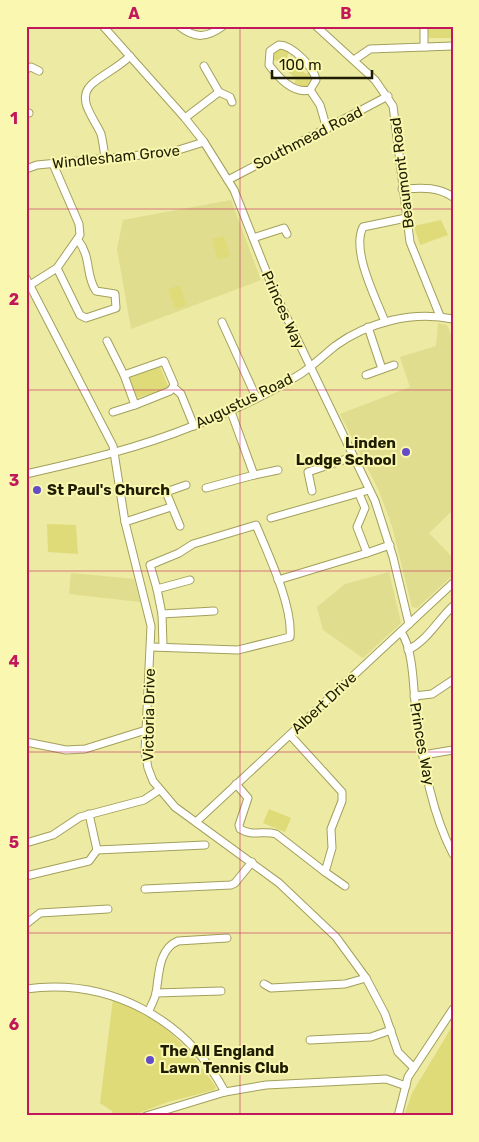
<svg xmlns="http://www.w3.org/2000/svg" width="479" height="1142" viewBox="0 0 479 1142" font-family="Rubik,sans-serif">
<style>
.built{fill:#e0dd8e}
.green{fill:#dfdb78}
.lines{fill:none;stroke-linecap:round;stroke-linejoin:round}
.minor-casing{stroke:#a3a05c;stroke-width:9}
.minor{stroke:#fff;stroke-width:7}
.grid{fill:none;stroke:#c2185b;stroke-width:1;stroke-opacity:0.55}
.poi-dot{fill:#634dc6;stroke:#faf7b0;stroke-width:2}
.labels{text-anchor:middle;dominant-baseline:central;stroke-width:4;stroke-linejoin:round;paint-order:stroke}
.street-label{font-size:15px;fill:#1e1c01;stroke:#faf7b0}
.poi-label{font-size:15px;font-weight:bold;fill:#1e1c01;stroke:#faf7b0;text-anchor:start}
.neatline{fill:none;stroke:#c2185b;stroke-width:2}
.grid-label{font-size:16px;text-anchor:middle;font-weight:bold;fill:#c2185b}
</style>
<rect width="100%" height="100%" fill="#eceaa3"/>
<!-- built -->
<g class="built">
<path d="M231,200L261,280L131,329L117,249L123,220Z"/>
<path d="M438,323L447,325L453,339V510L429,533L453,558V575L417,608L412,607L392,526L379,491L340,414L410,387L400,357L436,346Z"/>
<path d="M389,572L401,623L363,658L323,630L317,607L345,584Z"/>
<path d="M71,573L134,579L140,602L69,594Z"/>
</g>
<!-- green -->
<g class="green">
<path d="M434,26H453V38H429L428,29H434Z"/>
<path d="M281,47L289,51L287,57L306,74L311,70L313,80L303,89L294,85L296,79L276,60L270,62L271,53Z"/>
<path d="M441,220L448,235L420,245L414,226Z"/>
<path d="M224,236L230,256L218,260L212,239Z"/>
<path d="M180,285L186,305L175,309L168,289Z"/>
<path d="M160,367L169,388L137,398L128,378Z"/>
<path d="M47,524L76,525L78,554L48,552Z"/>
<path d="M269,809L291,818L285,832L263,823Z"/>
<path d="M113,999C164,1019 184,1043 216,1087L214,1090L168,1102L131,1116H113L112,1111L100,1103Z"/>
<path d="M453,1025V1116H404L412,1093Z"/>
</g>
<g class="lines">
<defs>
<g id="minor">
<path d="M103,26L185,118L204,142L234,190L274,291L375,501L393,557L409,624"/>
<path d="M179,26C195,39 207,38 223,26"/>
<path d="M316,26L375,80L393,106L410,242L440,316"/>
<path d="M424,26V47"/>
<path d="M279,45C292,45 314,67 316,80L310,90C293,94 279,78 269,65L270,51Z"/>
<path d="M354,60L370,49L453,46"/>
<path d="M204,66L219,92"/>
<path d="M26,69L31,67L39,71"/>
<path d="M310,90L320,105L327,129"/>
<path d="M26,114L29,113"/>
<path d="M185,118L219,92L230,97L232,102"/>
<path d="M105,158C104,150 103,142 101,134C95,119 75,99 92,84C103,74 118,68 130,56"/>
<path d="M26,169L37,165L172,152L204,142"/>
<path d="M228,180L388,96"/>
<path d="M402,189C421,188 437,186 453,197"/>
<path d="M253,238L284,228L287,234"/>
<path d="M57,268L80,315L86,318L116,308L115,294L96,291C85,275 92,258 78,240"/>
<path d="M26,278L113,446L125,522L151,626L145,752L148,768L153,781L175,807L279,883L336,937L366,978L385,1014L398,1052L414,1068"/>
<path d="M30,285L57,268L80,235L79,224L53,164"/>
<path d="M222,322L256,397"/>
<path d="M385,322C376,298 351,251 363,227L406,218"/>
<path d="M368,327L382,369"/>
<path d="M107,341L124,375L164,361L174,384L173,387L181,394L194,426"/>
<path d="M124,375L135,405L170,391L173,387"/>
<path d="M366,375L394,365"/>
<path d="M113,412L135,405"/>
<path d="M26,474C83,461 139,448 193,426C230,412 269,394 302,373C314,365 324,355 335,346C368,322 412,311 453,319"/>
<path d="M254,475L278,470"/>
<path d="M206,488L254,475L230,409"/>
<path d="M312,491L308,472L352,457"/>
<path d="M359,494L365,508L357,527L367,553L390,545"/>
<path d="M271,518L369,490"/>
<path d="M125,522L171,507"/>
<path d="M180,526L166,492L186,485"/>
<path d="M278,580L367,553"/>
<path d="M157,589L162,614L163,646"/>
<path d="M162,614L214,611"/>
<path d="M401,632C415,651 413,697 417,721C424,766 432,814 453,854"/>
<path d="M151,647L238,650L290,637C293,606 268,554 256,525L193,544L179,553L150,565L157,589L190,580"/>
<path d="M408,650C428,640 437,621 453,606"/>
<path d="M414,696L432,694L453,680"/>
<path d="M26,742L66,750L85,749L146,730"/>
<path d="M423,755L453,750"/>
<path d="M236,784L248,798L239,825L240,829C253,837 263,830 276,834L325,872L332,848L331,829L342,801V792L290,735"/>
<path d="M196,822L453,583"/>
<path d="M26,843L53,835L80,817L144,800L159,790"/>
<path d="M97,850L205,845"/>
<path d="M325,872L345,886"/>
<path d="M26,876L89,861L97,850L89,814"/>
<path d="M145,889L231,885L235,883L252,862"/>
<path d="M26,924L40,913L108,909"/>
<path d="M264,984L271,988L345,984L366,978"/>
<path d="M26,989C109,978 186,1018 225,1092"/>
<path d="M156,993L221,991"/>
<path d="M149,1011C151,1005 155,999 156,993C159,976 158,949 178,941L227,938"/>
<path d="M310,1040L371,1037L391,1030"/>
<path d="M146,1116L225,1092L266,1085L386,1079L406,1086"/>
<path d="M398,1116L408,1077L453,1009"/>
</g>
</defs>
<!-- minor casing -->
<use href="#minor" class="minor-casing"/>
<!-- minor -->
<use href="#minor" class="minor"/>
</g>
<!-- grid -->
<path class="grid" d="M240,26V1116M26,209H453M26,390H453M26,571H453M26,752H453M26,933H453"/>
<!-- markers -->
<g class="poi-dot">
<circle cx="406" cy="452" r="5"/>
<circle cx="37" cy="490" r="5"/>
<circle cx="150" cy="1060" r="5"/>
</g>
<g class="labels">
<!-- street labels -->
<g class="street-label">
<text transform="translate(308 138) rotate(-27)">Southmead Road</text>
<text transform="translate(116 157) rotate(-6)">Windlesham Grove</text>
<text transform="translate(402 173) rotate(-97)">Beaumont Road</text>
<text transform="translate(283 310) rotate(66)">Princes Way</text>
<text transform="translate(244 401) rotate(-26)">Augustus Road</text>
<text transform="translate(324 703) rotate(-43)">Albert Drive</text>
<text transform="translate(149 715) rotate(-89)">Victoria Drive</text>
<text transform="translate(422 744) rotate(80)">Princes Way</text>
</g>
<!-- poi labels -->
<g class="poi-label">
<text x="396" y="443" text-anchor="end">Linden<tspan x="396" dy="17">Lodge School</tspan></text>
<text x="47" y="490">St Paul's Church</text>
<text x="160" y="1051">The All England<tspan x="160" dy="17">Lawn Tennis Club</tspan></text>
</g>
</g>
<!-- border -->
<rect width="479" height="1142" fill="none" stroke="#faf7b0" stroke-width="55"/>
<!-- scale -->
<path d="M272 70v8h100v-8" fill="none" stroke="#1e1c01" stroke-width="2.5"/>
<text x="279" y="70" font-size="15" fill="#1e1c01" stroke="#faf7b0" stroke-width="4" paint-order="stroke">100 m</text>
<rect x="28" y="28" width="424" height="1086" class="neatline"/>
<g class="grid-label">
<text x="134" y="19">A</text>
<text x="346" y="19">B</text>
<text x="14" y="124">1</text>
<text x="14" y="305">2</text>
<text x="14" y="486">3</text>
<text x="14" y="667">4</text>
<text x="14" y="848">5</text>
<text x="14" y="1030">6</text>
</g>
</svg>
